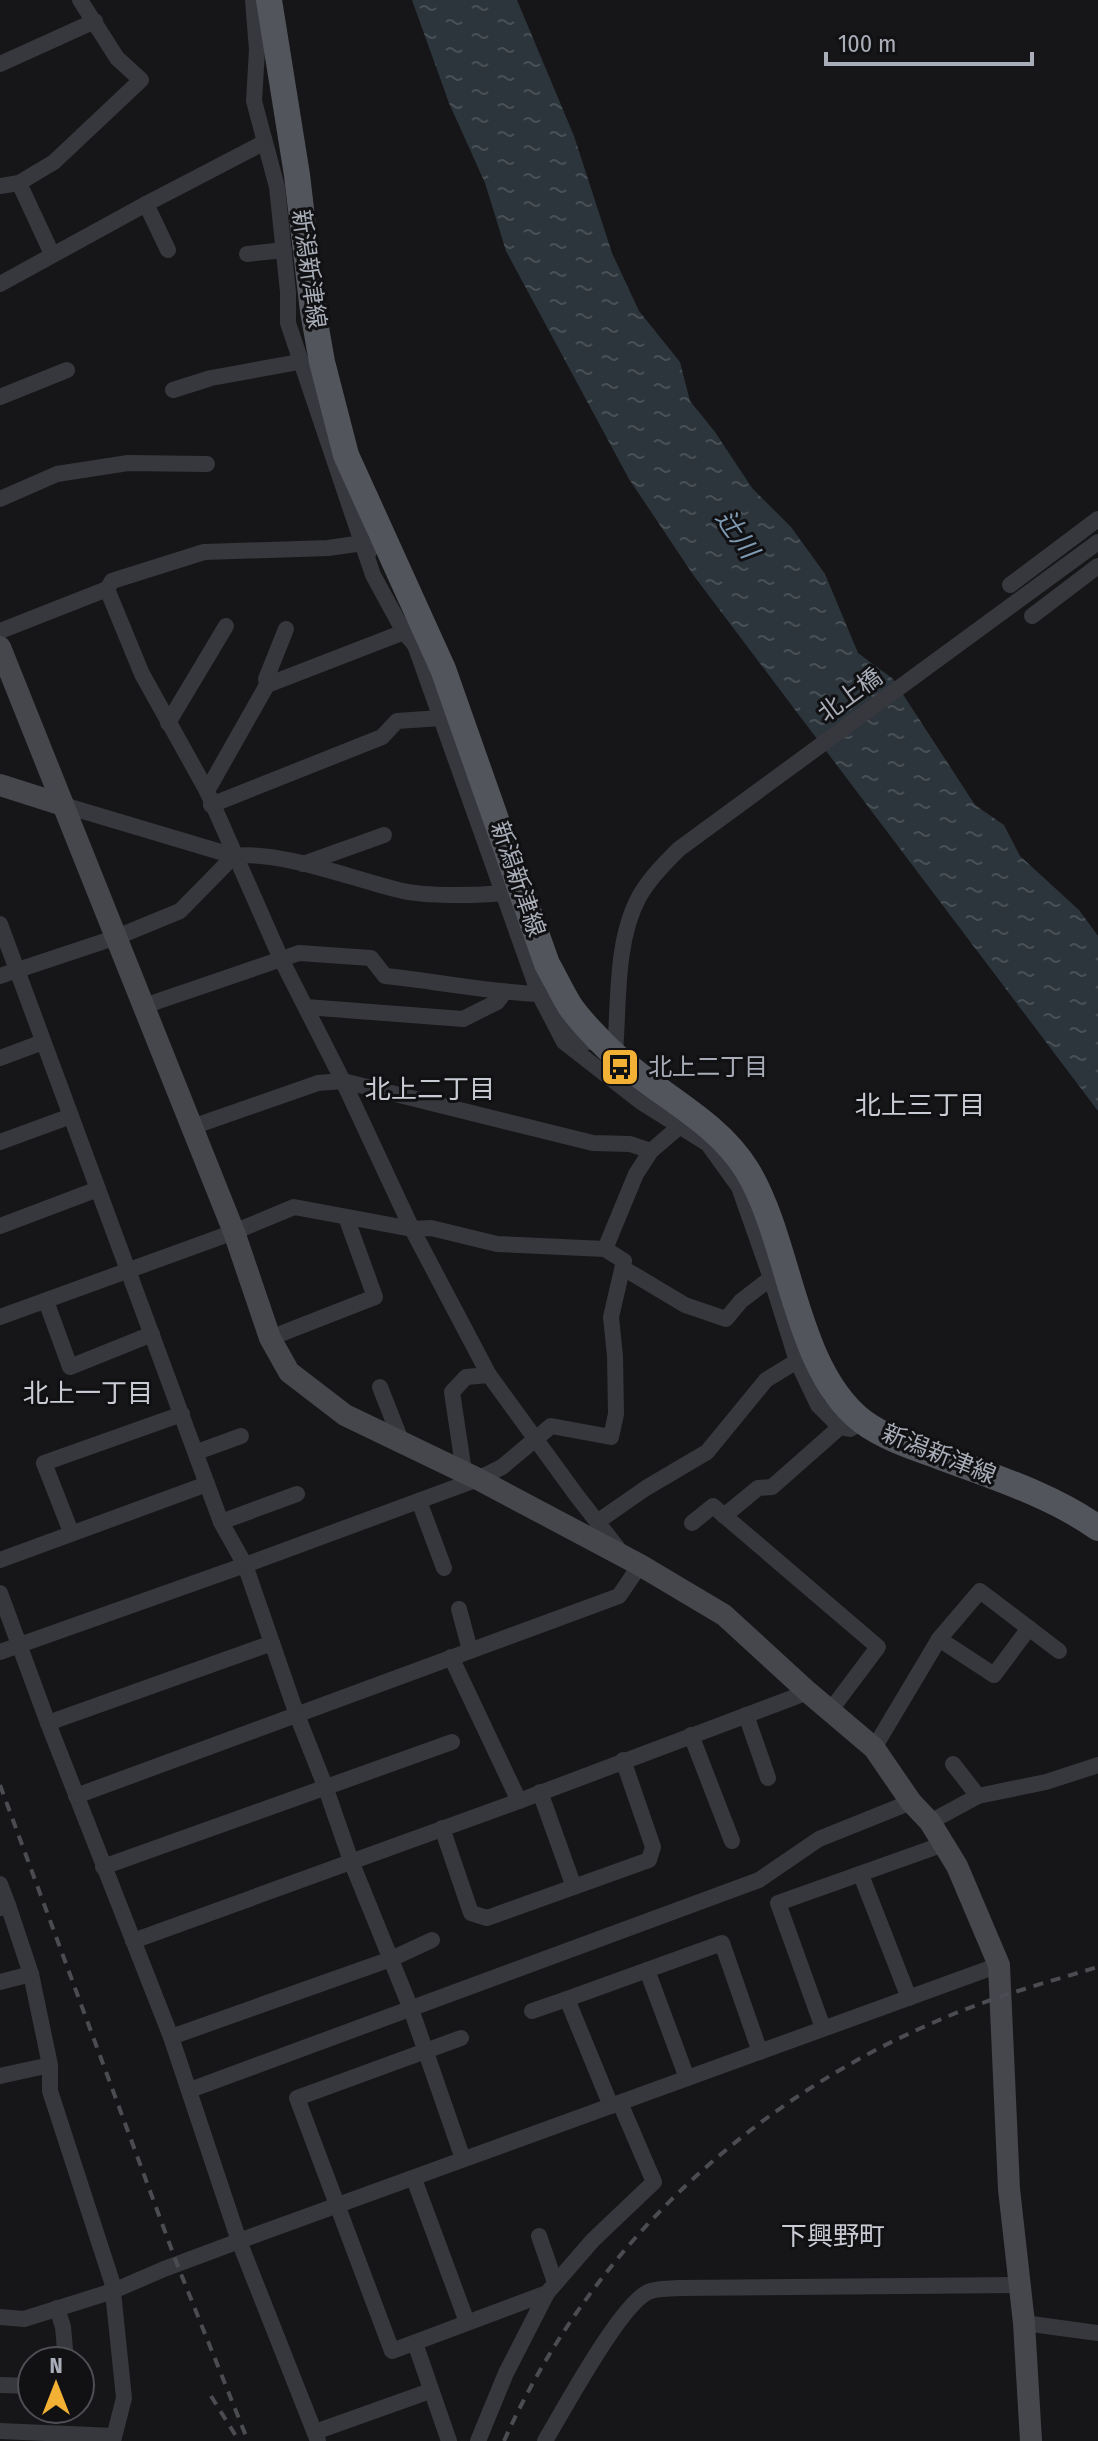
<svg xmlns="http://www.w3.org/2000/svg" width="1098" height="2441" viewBox="0 0 1098 2441" font-family="'Fira Sans Condensed','Noto Sans JP',sans-serif">
<style>
.water{fill:url(#water-ripples)}
.lines{fill:none;stroke-linecap:round;stroke-linejoin:round}
.street{stroke:#37383d;stroke-width:16}
.secondary{stroke:#45474d;stroke-width:22}
.primary{stroke:#53555c;stroke-width:26}
.rail{stroke:#4a4c52;stroke-width:4;stroke-dasharray:10 8;stroke-linecap:butt}
.labels{text-anchor:middle;dominant-baseline:central;stroke-width:6;stroke-linejoin:round;paint-order:stroke}
.street-label{font-size:24px;fill:#a8adb8;stroke:#111113}
.poi-label{font-size:24px;fill:#a8adb8;stroke:#111113;text-anchor:start}
.water-label{font-size:26px;font-style:italic;fill:#7f9bb3;stroke:#111113}
.neighbourhood-label{font-size:26px;fill:#c9ccd4;stroke:#111113}
</style>
<defs>
<pattern id="water-ripples" width="26" height="14" patternUnits="userSpaceOnUse" patternTransform="scale(2)"><rect width="26" height="14" fill="#2c353c"/><path d="M2 4q2-2 4 0t4 0M15 11q2-2 4 0t4 0" fill="none" stroke="#485056"/></pattern>
</defs>
<rect width="100%" height="100%" fill="#161618"/>
<!-- water -->
<path class="water" d="M412,0H517L574,136L612,253L639,311L680,362L690,401L715,432L752,488L791,527L825,574L858,653L893,679L975,805L1004,825L1020,856L1079,910L1098,936V1111L694,576L629,479L506,251L485,183L449,103Z"/>
<g class="lines">
<!-- street -->
<g class="street">
<path d="M253,0L257,50L254,101L277,187L288,292V323L373,575L404,632L415,645L539,994L564,1042L641,1102L708,1144L739,1187L771,1278L797,1361L818,1405L840,1427L850,1429L863,1422"/>
<path d="M0,64L95,21"/>
<path d="M19,183L52,254"/>
<path d="M0,186L19,183L54,162L141,80L117,58L80,0"/>
<path d="M146,204L168,250"/>
<path d="M247,254L284,250"/>
<path d="M0,284L146,204L263,143"/>
<path d="M173,390L211,378L299,362"/>
<path d="M0,397L67,370"/>
<path d="M0,499L57,474L128,463L207,464"/>
<path d="M1010,585L1098,519"/>
<path d="M107,589L142,674L207,791L281,959L343,1081L412,1229L489,1375L577,1496L620,1551"/>
<path d="M1032,616L1098,566"/>
<path d="M0,631L107,589L112,581L204,552L328,548L363,543L369,552"/>
<path d="M267,685L266,679L286,629"/>
<path d="M168,723L226,626"/>
<path d="M207,791L267,685L404,632"/>
<path d="M63,805L234,856C281,850 355,880 403,891C426,896 477,896 501,893"/>
<path d="M211,805L382,737L397,721L441,718"/>
<path d="M303,864L384,835"/>
<path d="M0,924L221,1522L245,1565L297,1715L325,1786L351,1861L411,2009L463,2159"/>
<path d="M0,976L117,937L180,911L234,856"/>
<path d="M144,1006L299,953L371,958L385,976C436,981 487,992 539,994L581,1039L588,1042"/>
<path d="M306,1007L463,1019L497,1002L504,993"/>
<path d="M610,1051L615,1053C619,1004 615,941 639,897C649,879 664,864 679,849L1098,542"/>
<path d="M0,1058L43,1042"/>
<path d="M192,1127L318,1083L343,1081L593,1143L630,1144L651,1151"/>
<path d="M0,1142L71,1116"/>
<path d="M0,1226L98,1189"/>
<path d="M605,1249L636,1174L651,1151L680,1126L675,1121"/>
<path d="M623,1268L685,1305L726,1319L741,1301L771,1278"/>
<path d="M46,1301L70,1367L152,1334"/>
<path d="M0,1317L234,1232L294,1207L412,1229L431,1228L497,1244L605,1249L624,1261L611,1317L615,1356L616,1414L611,1437L551,1426L502,1467L478,1479L245,1565L0,1652"/>
<path d="M270,1338L375,1297L346,1217"/>
<path d="M380,1387L402,1443"/>
<path d="M197,1452L241,1436"/>
<path d="M464,1472L452,1392L466,1377L489,1375"/>
<path d="M419,1501L444,1568"/>
<path d="M724,1516L758,1488L772,1487L840,1427"/>
<path d="M221,1522L297,1494"/>
<path d="M597,1522L646,1488L707,1452L766,1380L797,1361"/>
<path d="M692,1523L713,1506L878,1647L830,1711"/>
<path d="M71,1532L44,1463L182,1414"/>
<path d="M0,1560L207,1484"/>
<path d="M0,1593L48,1723L171,2037L239,2241L318,2441"/>
<path d="M459,1609L470,1650"/>
<path d="M939,1639L994,1675L1029,1628"/>
<path d="M451,1657L519,1801"/>
<path d="M746,1715L768,1778"/>
<path d="M48,1723L272,1643"/>
<path d="M691,1735L732,1841"/>
<path d="M874,1748L939,1639L980,1591L1059,1651"/>
<path d="M953,1764L978,1796"/>
<path d="M540,1792L574,1887"/>
<path d="M76,1796L619,1596L640,1565"/>
<path d="M930,1822L978,1796L1046,1782L1098,1765"/>
<path d="M442,1828L471,1913L487,1918L649,1860L653,1847L623,1760"/>
<path d="M103,1867L452,1742"/>
<path d="M861,1875L909,1998"/>
<path d="M0,1884L8,1905L0,1908"/>
<path d="M8,1905L31,1974"/>
<path d="M133,1941L519,1801L808,1692"/>
<path d="M647,1970L687,2078"/>
<path d="M0,1982L31,1974L50,2065V2091L112,2282L124,2398L113,2441"/>
<path d="M532,2011L567,1999"/>
<path d="M823,2028L778,1903L944,1844"/>
<path d="M171,2037L391,1959L432,1940"/>
<path d="M461,2038L297,2098L392,2351L547,2293L593,2240L654,2182L620,2103"/>
<path d="M0,2076L50,2065"/>
<path d="M190,2090L759,1880L819,1839L911,1802"/>
<path d="M611,2106L567,1999L722,1943L760,2052"/>
<path d="M414,2179L467,2322"/>
<path d="M539,2236L555,2282"/>
<path d="M57,2308L63,2327L66,2361"/>
<path d="M0,2317L24,2319L113,2291L164,2269L239,2241L999,1965"/>
<path d="M1024,2323L1098,2333"/>
<path d="M415,2343L449,2441"/>
<path d="M0,2385L32,2386"/>
<path d="M0,2431L114,2436"/>
<path d="M315,2432L430,2391"/>
<path d="M478,2441L506,2373L547,2293"/>
<path d="M545,2441C563,2411 620,2305 648,2292C656,2288 670,2289 679,2288L1019,2285"/>
</g>
<!-- secondary -->
<g class="secondary">
<path d="M0,647L234,1232L270,1338L289,1372L345,1415L478,1479L640,1565L724,1615L808,1692L874,1748L911,1802L930,1822L957,1866L999,1965L1009,2189L1024,2323L1031,2441"/>
<path d="M0,785L63,805"/>
</g>
<!-- primary -->
<path class="primary" d="M269,0L297,175L313,311L322,362L346,455L443,669L547,964C555,978 562,993 570,1006C580,1021 610,1052 624,1063C665,1098 718,1123 747,1170C791,1242 794,1368 862,1421C883,1437 913,1447 938,1456C993,1477 1050,1494 1098,1528"/>
<!-- rail -->
<g class="rail">
<path d="M0,1785L177,2264L248,2441"/>
<path d="M211,2396L239,2441"/>
<path d="M504,2441C589,2251 747,2102 937,2021C989,1998 1044,1983 1098,1967"/>
</g>
</g>
<!-- icons -->
<defs>
<symbol id="bus-square" viewBox="-11 -11 22 22"><rect x="-9" y="-9" width="18" height="18" rx="4" fill="#f2b134" stroke="#111113"/><path d="M-5-6H5V4H4V6H2V4H-2V6H-4V4H-5ZM-3.5-4V0h7V-4ZM-3.5 1.2v1.5H-2V1.2ZM2 1.2v1.5H3.5V1.2Z" fill="#111"/></symbol>
</defs>
<g fill-rule="evenodd">
<use href="#bus-square" x="598" y="1045" width="44" height="44"/>
</g>
<g class="labels">
<!-- street labels -->
<g class="street-label">
<text transform="translate(309 269) rotate(82)">新潟新津線</text>
<text transform="translate(850 695) rotate(-36)">北上橋</text>
<text transform="translate(518 879) rotate(71)">新潟新津線</text>
<text transform="translate(939 1454) rotate(22)">新潟新津線</text>
</g>
<!-- poi labels -->
<g class="poi-label">
<text x="648" y="1067">北上二丁目</text>
</g>
<!-- water labels -->
<g class="water-label">
<text transform="translate(737 534) rotate(55)">辻川</text>
</g>
<!-- neighbourhood labels -->
<g class="neighbourhood-label">
<text x="430" y="1089">北上二丁目</text>
<text x="920" y="1105">北上三丁目</text>
<text x="88" y="1393">北上一丁目</text>
<text x="833" y="2236">下興野町</text>
</g>
</g>
<!-- north arrow -->
<g transform="translate(56 2385)"><circle r="38" fill="#111113" stroke="#4d4f55" stroke-width="2"/>
<path d="M0-6L14 30L0 20L-14 30Z" fill="#f2b134"/>
<text y="-12" font-size="22" font-weight="bold" text-anchor="middle" fill="#a8adb8">N</text>
</g>
<!-- scale -->
<path d="M826 52v12h206v-12" fill="none" stroke="#a8adb8" stroke-width="4"/>
<text x="838" y="52" font-size="24" fill="#a8adb8" stroke="#111113" stroke-width="6" paint-order="stroke">100 m</text>
</svg>
